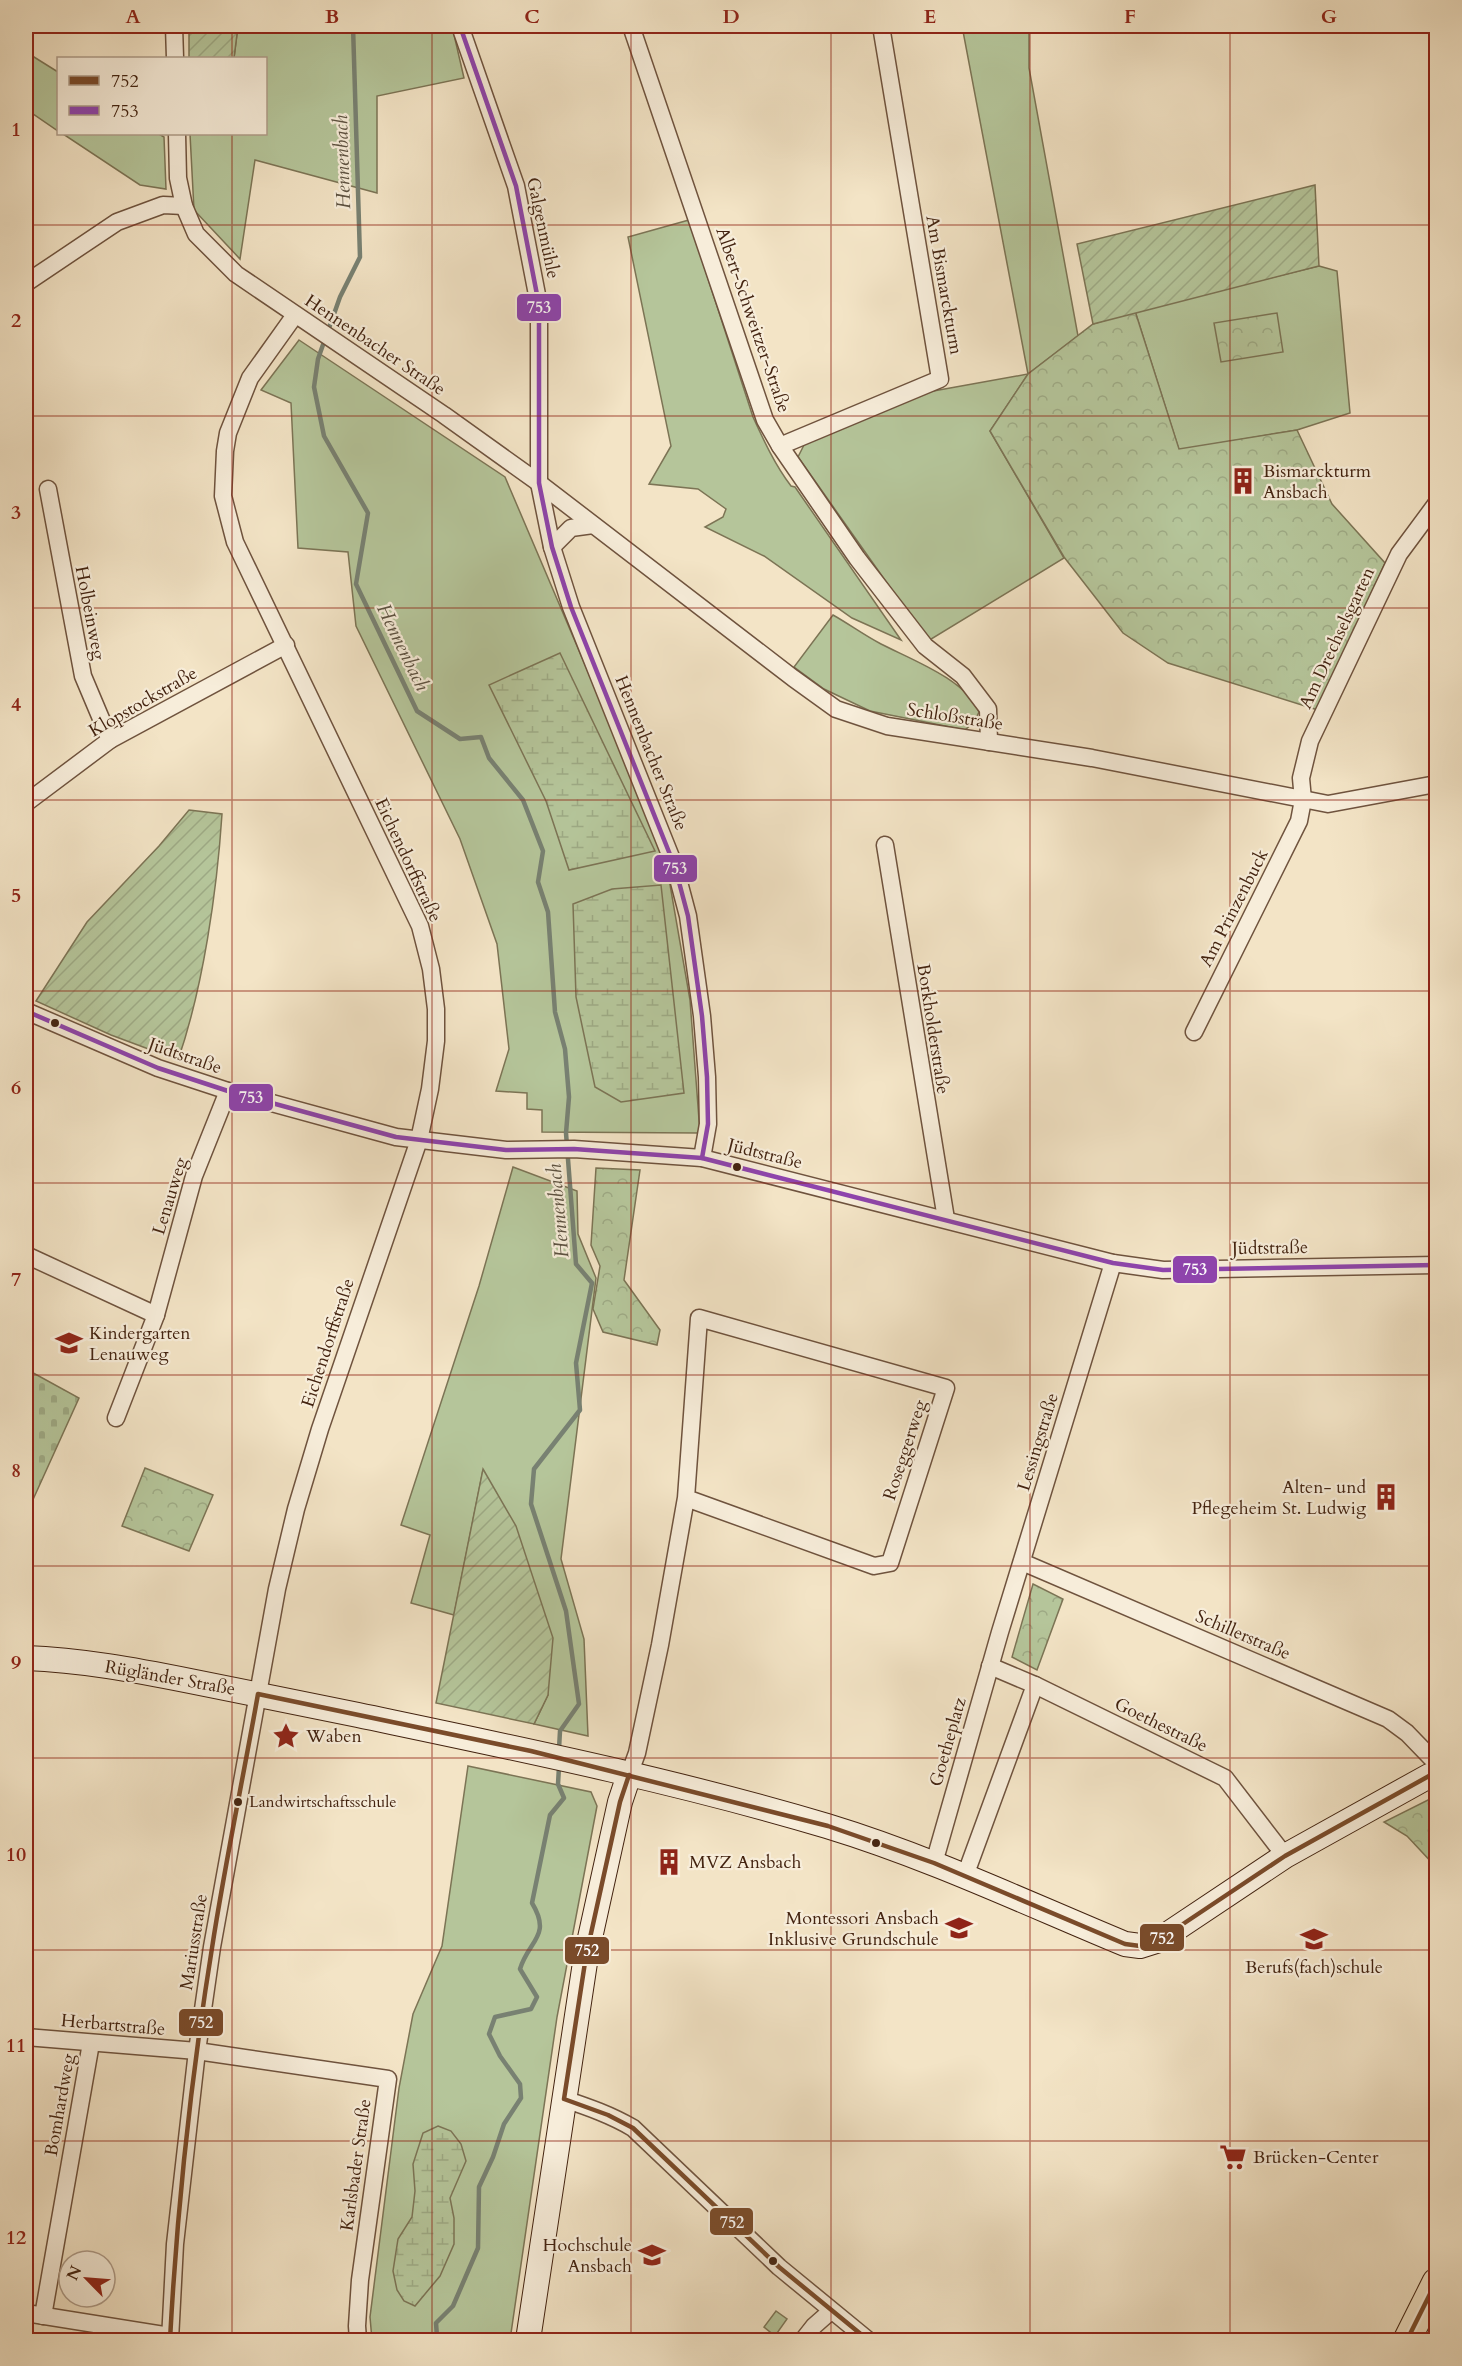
<svg xmlns="http://www.w3.org/2000/svg" width="1462" height="2366" viewBox="0 0 1462 2366" font-family="Cardo,serif">
<style>
.grass{fill:#b5c59a;stroke:#7c7455;stroke-width:1.5}
.forest{fill:url(#forest-crowns);stroke:#7c7455;stroke-width:1.5}
.wetland{fill:url(#wetland-marsh);stroke:#7c7455;stroke-width:1.5}
.cemetery{fill:url(#cemetery-stones);stroke:#7c7455;stroke-width:1.5}
.garden{fill:url(#garden-furrows);stroke:#7c7455;stroke-width:1.5}
.lines{fill:none;stroke-linecap:round;stroke-linejoin:round}
.stream{stroke:#788172;stroke-width:4.5}
.minor-casing{stroke:#6f533e;stroke-width:19}
.secondary-casing{stroke:#432310;stroke-width:26}
.primary-casing{stroke:#432310;stroke-width:29}
.minor{stroke:#f7edda;stroke-width:16}
.secondary{stroke:#f7edda;stroke-width:24}
.primary{stroke:#f3e4c6;stroke-width:27}
.bus-1-casing{stroke:#f7edda;stroke-width:9}
.bus-2-casing{stroke:#f7edda;stroke-width:9}
.bus-1{stroke:#7a4b2a;stroke-width:4.5}
.bus-2{stroke:#8e44ad;stroke-width:4.5}
.grid{fill:none;stroke:#8f2418;stroke-width:1.5;stroke-opacity:0.55}
.bus-dot{fill:#432310;stroke:#f7edda;stroke-width:2}
.labels{text-anchor:middle;dominant-baseline:central;stroke-width:4.5;stroke-linejoin:round;paint-order:stroke}
.bus-label{font-size:16px;fill:#432310;stroke:#f7edda;text-anchor:start}
.street-label{font-size:18px;fill:#432310;stroke:#f7edda}
.poi-label{font-size:18px;fill:#432310;stroke:#f7edda;text-anchor:start}
.water-label{font-size:20px;font-style:italic;fill:#5d5241;stroke:#f7edda}
.line-badge{stroke:#f7edda;stroke-width:2}
.badge-label{font-size:16px;text-anchor:middle;font-weight:bold;fill:#fff}
.neatline{fill:none;stroke:#8f2418;stroke-width:2}
.grid-label{font-size:20px;text-anchor:middle;font-weight:bold;fill:#8f2418}
</style>
<defs>
<pattern id="forest-crowns" width="20" height="18" patternUnits="userSpaceOnUse" patternTransform="scale(1.5)"><rect width="20" height="18" fill="#b5c59a"/><path d="M2 6a3 3 0 1 1 6 0M12 15a3 3 0 1 1 6 0" fill="none" stroke="#9da984"/></pattern>
<pattern id="wetland-marsh" width="20" height="14" patternUnits="userSpaceOnUse" patternTransform="scale(1.5)"><rect width="20" height="14" fill="#b5c59a"/><path d="M1 5h8M5 5V1M11 12h8M15 12V8" fill="none" stroke="#9da984"/></pattern>
<pattern id="cemetery-stones" width="16" height="16" patternUnits="userSpaceOnUse" patternTransform="scale(1.5)"><rect width="16" height="16" fill="#b5c59a"/><path d="M2 7V4a2 2 0 0 1 4 0v3zM10 15v-3a2 2 0 0 1 4 0v3z" fill="#9da984"/></pattern>
<pattern id="garden-furrows" width="10" height="10" patternUnits="userSpaceOnUse" patternTransform="scale(1.5)"><rect width="10" height="10" fill="#b5c59a"/><path d="M-1 1l2-2M0 10L10 0M9 11l2-2" fill="none" stroke="#9da984"/></pattern>
</defs>
<rect width="100%" height="100%" fill="#f3e4c6"/>
<filter id="stains"><feTurbulence type="fractalNoise" baseFrequency=".00333" numOctaves="4"/><feColorMatrix values="0 0 0 0 .2 0 0 0 0 .09 0 0 0 0 .02 0 0 0 .5 -.17"/></filter>
<radialGradient id="worn" r=".72"><stop offset=".6" stop-color="#630" stop-opacity="0"/><stop offset="1" stop-color="#630" stop-opacity=".3"/></radialGradient>
<!-- grass -->
<g class="grass">
<path d="M238,26H452L464,78L377,96V193L255,160L240,259L194,210L190,134H266V58H234Z"/>
<path d="M962,26H1029V68L1078,336L1028,374L990,431L1064,558L928,641L798,457L805,443L928,392L1028,374Z"/>
<path d="M26,52L58,72V131L26,109Z"/>
<path d="M63,134H159L164,137L166,189L140,185Z"/>
<path d="M689,220L753,417C764,441 775,465 791,486L795,487L901,640L852,618L764,556L705,527L723,517L726,509L698,489L649,484L671,446L628,237Z"/>
<path d="M1319,266L1337,271L1350,413L1297,430L1179,450L1135,311Z"/>
<path d="M299,340L505,477L664,850L690,1000L700,1133L542,1132V1110L527,1109V1093L496,1091L509,1049L497,944L460,839L356,626L348,552L298,548L291,403L261,390Z"/>
<path d="M833,615C849,624 864,635 881,644C910,659 967,680 979,712L974,722L965,730L870,711L824,689L794,667Z"/>
<path d="M513,1167L577,1191L578,1234L596,1278L561,1559L584,1639L588,1736L534,1724L548,1695L483,1470L454,1615L411,1603L430,1535L401,1525L479,1286Z"/>
<path d="M468,1766L591,1792L597,1806L557,2017L510,2340H372L370,2317L399,2088L413,2014L442,1946Z"/>
<path d="M776,2311L787,2319L775,2336L764,2327Z"/>
</g>
<!-- forest -->
<g class="forest">
<path d="M1135,311L1179,449L1297,430L1332,504L1385,563L1318,710L1168,663L1123,633L1064,557L990,431L1028,374L1093,324Z"/>
<path d="M1277,313L1283,352L1221,362L1214,323Z"/>
<path d="M596,1168L640,1170L624,1280L660,1330L657,1345L603,1332L593,1309L600,1266L591,1245Z"/>
<path d="M145,1468L213,1495L189,1551L122,1526Z"/>
<path d="M1033,1584L1063,1599L1037,1670L1012,1657Z"/>
<path d="M1436,1796V1867L1407,1836L1384,1822Z"/>
</g>
<!-- wetland -->
<g class="wetland">
<path d="M560,653L655,851L569,870L546,801L489,685Z"/>
<path d="M661,885L684,1093L621,1102L595,1087L576,997L573,904L612,889Z"/>
<path d="M438,2126L451,2131L461,2144L466,2161L450,2198L454,2218V2244L440,2276L415,2306L404,2301L397,2290L393,2271L398,2239L412,2217L415,2191L413,2164L423,2133Z"/>
</g>
<!-- cemetery -->
<path class="cemetery" d="M26,1369L79,1398L26,1515Z"/>
<!-- garden -->
<g class="garden">
<path d="M189,26H238L234,58H189Z"/>
<path d="M1315,185L1319,266L1093,324L1077,244Z"/>
<path d="M189,810L222,814C217,891 203,988 178,1060L111,1035L36,1001L87,922L159,846Z"/>
<path d="M483,1469L516,1526L553,1638L548,1695L534,1724L436,1703Z"/>
</g>
<g class="lines">
<!-- stream -->
<g class="stream">
<path d="M328,331L340,297L360,257L353,26"/>
<path d="M325,339L318,359L314,387L324,436L368,513L356,584L417,711L460,739L481,737L489,758L523,800L543,851L538,882L548,912L555,1012L565,1049L569,1097L566,1133L576,1264L592,1283L576,1363L580,1410L534,1469L531,1504L566,1611L579,1704L560,1731L559,1749"/>
<path d="M442,2340L437,2337L436,2323L453,2306L478,2248L479,2187L493,2157L504,2124L521,2098L520,2084L500,2056L489,2034L495,2017L531,2009L537,1997L520,1969C529,1940 552,1936 532,1903L550,1815L564,1798L558,1784L559,1767"/>
</g>
<defs>
<g id="minor">
<path d="M174,26L175,58"/>
<path d="M460,26L516,186L539,305V483L552,547L571,607L675,867L688,916L702,1016L707,1077L708,1124L702,1158"/>
<path d="M631,26L765,420L780,446L857,558L925,646L963,676L988,709L989,742"/>
<path d="M177,134L178,178L184,206L196,234L236,274L444,415L539,483L793,678L836,709L887,726L1092,758L1328,804L1436,784"/>
<path d="M26,283L117,222L163,205L184,206"/>
<path d="M780,446L940,379L881,26"/>
<path d="M48,489L83,676L110,740"/>
<path d="M552,547L571,528L593,525"/>
<path d="M26,803L110,740L286,645"/>
<path d="M885,845L946,1219"/>
<path d="M26,1011L158,1068L228,1091L396,1137L506,1150L574,1149L702,1158L1113,1263L1163,1270L1436,1265"/>
<path d="M1194,1032L1299,821L1303,800L1301,778L1310,741L1399,554L1436,504"/>
<path d="M26,1255L156,1315"/>
<path d="M116,1418L156,1315L194,1176L228,1091"/>
<path d="M1022,1562L1388,1719L1407,1733L1436,1763"/>
<path d="M990,1666L1035,1685L1225,1778L1285,1856"/>
<path d="M629,1775L637,1753L660,1645L686,1498L699,1318L946,1388L890,1563L874,1566L686,1498"/>
<path d="M934,1863L1000,1632L1113,1263"/>
<path d="M965,1876L1035,1685"/>
<path d="M26,2037L197,2051L388,2079L360,2280L357,2326L358,2340"/>
<path d="M564,2099C588,2107 611,2115 633,2128L779,2267L868,2340"/>
<path d="M26,2313L170,2336"/>
<path d="M43,2316L91,2043"/>
<path d="M170,2340L175,2244L197,2051L212,1947L277,1589L296,1509L320,1429L419,1140L430,1089L436,1041V1009L431,969L420,926L235,542L223,496L225,451L228,433L250,378L295,315"/>
<path d="M803,2340L814,2326L831,2311"/>
</g>
<g id="secondary">
<path d="M26,1658C81,1660 135,1670 190,1681C246,1692 302,1704 358,1715C515,1748 673,1780 827,1826C929,1857 1026,1903 1125,1944L1140,1946L1159,1940L1285,1856L1429,1776L1436,1775"/>
<path d="M528,2340L586,1956L620,1802L629,1775"/>
</g>
<path id="primary" d="M1407,2340L1436,2282"/>
</defs>
<!-- minor casing -->
<use href="#minor" class="minor-casing"/>
<!-- secondary casing -->
<use href="#secondary" class="secondary-casing"/>
<!-- primary casing -->
<use href="#primary" class="primary-casing"/>
<!-- minor -->
<use href="#minor" class="minor"/>
<!-- secondary -->
<use href="#secondary" class="secondary"/>
<!-- primary -->
<use href="#primary" class="primary"/>
<defs>
<g id="bus-1">
<path d="M629,1775L620,1802L586,1956L564,2099L608,2115L633,2128L779,2267L868,2340"/>
<path d="M170,2340C177,2209 191,2078 212,1948C225,1863 243,1779 258,1694L531,1751L828,1826L934,1863L1125,1944L1140,1946L1159,1940L1285,1856L1429,1776L1436,1775"/>
<path d="M1407,2340L1436,2282"/>
</g>
<g id="bus-2">
<path d="M460,26L516,186L539,305V483L552,547L571,607L675,867L688,916L702,1016L707,1077L708,1124L702,1158"/>
<path d="M26,1011L158,1068L228,1091L396,1137L506,1150L574,1149L702,1158L1113,1263L1163,1270L1436,1265"/>
</g>
</defs>
<!-- bus-1 casing -->
<use href="#bus-1" class="bus-1-casing"/>
<!-- bus-2 casing -->
<use href="#bus-2" class="bus-2-casing"/>
<!-- bus-1 -->
<use href="#bus-1" class="bus-1"/>
<!-- bus-2 -->
<use href="#bus-2" class="bus-2"/>
</g>
<!-- grid -->
<path class="grid" d="M232,26V58M432,26V2340M631,26V2340M831,26V2340M1030,26V2340M1230,26V2340M232,134V2340M26,225H1436M26,416H1436M26,608H1436M26,800H1436M26,991H1436M26,1183H1436M26,1375H1436M26,1566H1436M26,1758H1436M26,1950H1436M26,2141H1436"/>
<!-- icons -->
<defs>
<symbol id="building-bare" viewBox="-9 -9 18 18"><path d="M-4-6H4V6H1V3H-1V6H-4ZM-2.5-4.3h1.7v1.8h-1.7ZM.8-4.3h1.7v1.8H.8ZM-2.5-1h1.7V.8h-1.7ZM.8-1h1.7V.8H.8Z" fill="#8f2418" stroke="#f7edda" stroke-width="2.5" paint-order="stroke"/></symbol>
<symbol id="school-bare" viewBox="-9 -9 18 18"><path d="M0-5L7-2L0 1L-7-2ZM-4 1L0 2.5L4 1V4Q0 6-4 4Z" fill="#8f2418" stroke="#f7edda" stroke-width="2.5" paint-order="stroke"/></symbol>
<symbol id="sight-bare" viewBox="-9 -9 18 18"><path d="M0-6L1.8-2.2L6-1.7L2.9 1.2L3.7 5.4L0 3.3L-3.7 5.4L-2.9 1.2L-6-1.7L-1.8-2.2Z" fill="#8f2418" stroke="#f7edda" stroke-width="2.5" paint-order="stroke"/></symbol>
<symbol id="supermarket-bare" viewBox="-9 -9 18 18"><path d="M-6-5.5h2.5l.6 2H6L4.5 2H-2.5L-4.4-4H-6ZM-1.5 3.2a1.3 1.3 0 1 0 .1 0ZM3 3.2a1.3 1.3 0 1 0 .1 0Z" fill="#8f2418" stroke="#f7edda" stroke-width="2.5" paint-order="stroke"/></symbol>
<symbol id="university-bare" viewBox="-9 -9 18 18"><path d="M0-5L7-2L0 1L-7-2ZM-4 1L0 2.5L4 1V4Q0 6-4 4Z" fill="#8f2418" stroke="#f7edda" stroke-width="2.5" paint-order="stroke"/></symbol>
</defs>
<g fill-rule="evenodd">
<use href="#building-bare" x="1224" y="462" width="38" height="38"/>
<use href="#school-bare" x="50" y="1324" width="38" height="38"/>
<use href="#building-bare" x="1367" y="1478" width="38" height="38"/>
<use href="#sight-bare" x="267" y="1717" width="38" height="38"/>
<use href="#building-bare" x="650" y="1843" width="38" height="38"/>
<use href="#school-bare" x="940" y="1909" width="38" height="38"/>
<use href="#school-bare" x="1295" y="1920" width="38" height="38"/>
<use href="#supermarket-bare" x="1214" y="2138" width="38" height="38"/>
<use href="#university-bare" x="633" y="2236" width="38" height="38"/>
</g>
<!-- markers -->
<g class="bus-dot">
<circle cx="55" cy="1023" r="5"/>
<circle cx="737" cy="1167" r="5"/>
<circle cx="238" cy="1802" r="5"/>
<circle cx="876" cy="1843" r="5"/>
<circle cx="773" cy="2261" r="5"/>
</g>
<g class="labels">
<!-- bus labels -->
<g class="bus-label">
<text x="249" y="1802">Landwirtschaftsschule</text>
</g>
<!-- street labels -->
<g class="street-label">
<text transform="translate(543 228) rotate(78)">Galgenmühle</text>
<text transform="translate(944 285) rotate(80)">Am Bismarckturm</text>
<text transform="translate(753 320) rotate(71)">Albert-Schweitzer-Straße</text>
<text transform="translate(375 345) rotate(34)">Hennenbacher Straße</text>
<text transform="translate(90 613) rotate(79)">Holbeinweg</text>
<text transform="translate(1337 638) rotate(-65)">Am Drechselsgarten</text>
<text transform="translate(143 702) rotate(-30)">Klopstockstraße</text>
<text transform="translate(955 717) rotate(9)">Schloßstraße</text>
<text transform="translate(651 753) rotate(68)">Hennenbacher Straße</text>
<text transform="translate(408 860) rotate(65)">Eichendorffstraße</text>
<text transform="translate(1234 908) rotate(-63)">Am Prinzenbuck</text>
<text transform="translate(933 1029) rotate(81)">Borkholderstraße</text>
<text transform="translate(185 1056) rotate(19)">Jüdtstraße</text>
<text transform="translate(765 1154) rotate(14)">Jüdtstraße</text>
<text transform="translate(170 1196) rotate(-73)">Lenauweg</text>
<text transform="translate(1270 1248) rotate(-1)">Jüdtstraße</text>
<text transform="translate(328 1343) rotate(-72)">Eichendorffstraße</text>
<text transform="translate(1038 1442) rotate(-73)">Lessingstraße</text>
<text transform="translate(905 1450) rotate(-72)">Roseggerweg</text>
<text transform="translate(1243 1635) rotate(23)">Schillerstraße</text>
<text transform="translate(170 1678) rotate(10)">Rügländer Straße</text>
<text transform="translate(1161 1725) rotate(26)">Goethestraße</text>
<text transform="translate(948 1742) rotate(-74)">Goetheplatz</text>
<text transform="translate(194 1942) rotate(-81)">Mariusstraße</text>
<text transform="translate(113 2025) rotate(5)">Herbartstraße</text>
<text transform="translate(60 2105) rotate(-80)">Bomhardweg</text>
<text transform="translate(356 2165) rotate(-82)">Karlsbader Straße</text>
</g>
<!-- poi labels -->
<g class="poi-label">
<text x="1263" y="471">Bismarckturm<tspan x="1263" dy="21">Ansbach</tspan></text>
<text x="89" y="1333">Kindergarten<tspan x="89" dy="21">Lenauweg</tspan></text>
<text x="1366" y="1487" text-anchor="end">Alten- und<tspan x="1366" dy="21">Pflegeheim St. Ludwig</tspan></text>
<text x="306" y="1736">Waben</text>
<text x="689" y="1862">MVZ Ansbach</text>
<text x="939" y="1918" text-anchor="end">Montessori Ansbach<tspan x="939" dy="21">Inklusive Grundschule</tspan></text>
<text x="1314" y="1967" text-anchor="middle">Berufs(fach)schule</text>
<text x="1253" y="2157">Brücken-Center</text>
<text x="632" y="2245" text-anchor="end">Hochschule<tspan x="632" dy="21">Ansbach</tspan></text>
</g>
<!-- water labels -->
<g class="water-label">
<text transform="translate(342 162) rotate(-92)">Hennenbach</text>
<text transform="translate(403 647) rotate(64)">Hennenbach</text>
<text transform="translate(558 1211) rotate(-95)">Hennenbach</text>
</g>
</g>
<g class="line-badge">
<rect x="516" y="293" width="46" height="29" rx="6" fill="#8e44ad"/>
<rect x="653" y="854" width="45" height="29" rx="6" fill="#8e44ad"/>
<rect x="228" y="1083" width="46" height="29" rx="6" fill="#8e44ad"/>
<rect x="1172" y="1255" width="46" height="29" rx="6" fill="#8e44ad"/>
<rect x="1139" y="1923" width="46" height="29" rx="6" fill="#7a4b2a"/>
<rect x="564" y="1936" width="46" height="29" rx="6" fill="#7a4b2a"/>
<rect x="178" y="2008" width="46" height="29" rx="6" fill="#7a4b2a"/>
<rect x="709" y="2207" width="45" height="29" rx="6" fill="#7a4b2a"/>
</g>
<g class="badge-label">
<text x="539" y="313">753</text>
<text x="675" y="874">753</text>
<text x="251" y="1103">753</text>
<text x="1195" y="1275">753</text>
<text x="1162" y="1944">752</text>
<text x="587" y="1956">752</text>
<text x="201" y="2028">752</text>
<text x="732" y="2228">752</text>
</g>
<!-- margin -->
<rect width="1462" height="2366" fill="none" stroke="#f3e4c6" stroke-width="66"/>
<!-- legend -->
<rect x="57" y="57" width="210" height="78" fill="#f7edda" stroke="#af9c89" stroke-width="1.5"/>
<rect x="69" y="76" width="30" height="9" fill="#7a4b2a" stroke="#af9c89" stroke-width="1.5"/>
<text x="111" y="87" font-size="18" fill="#432310">752</text>
<rect x="69" y="106" width="30" height="9" fill="#8e44ad" stroke="#af9c89" stroke-width="1.5"/>
<text x="111" y="117" font-size="18" fill="#432310">753</text>
<!-- north arrow -->
<g transform="translate(87 2279) rotate(295)"><circle r="28" fill="#f7edda" stroke="#af9c89" stroke-width="1.5"/>
<path d="M0-4.5L10 22L0 15L-10 22Z" fill="#8f2418"/>
<text y="-9" font-size="16" font-weight="bold" text-anchor="middle" fill="#432310">N</text>
</g>
<rect x="33" y="33" width="1396" height="2300" class="neatline"/>
<g class="grid-label">
<text x="133" y="23">A</text>
<text x="332" y="23">B</text>
<text x="532" y="23">C</text>
<text x="731" y="23">D</text>
<text x="930" y="23">E</text>
<text x="1130" y="23">F</text>
<text x="1329" y="23">G</text>
<text x="16" y="136">1</text>
<text x="16" y="327">2</text>
<text x="16" y="519">3</text>
<text x="16" y="711">4</text>
<text x="16" y="902">5</text>
<text x="16" y="1094">6</text>
<text x="16" y="1286">7</text>
<text x="16" y="1477">8</text>
<text x="16" y="1669">9</text>
<text x="16" y="1861">10</text>
<text x="16" y="2052">11</text>
<text x="16" y="2244">12</text>
</g>
<rect width="100%" height="100%" filter="url(#stains)"/>
<rect width="100%" height="100%" fill="url(#worn)"/>
</svg>
